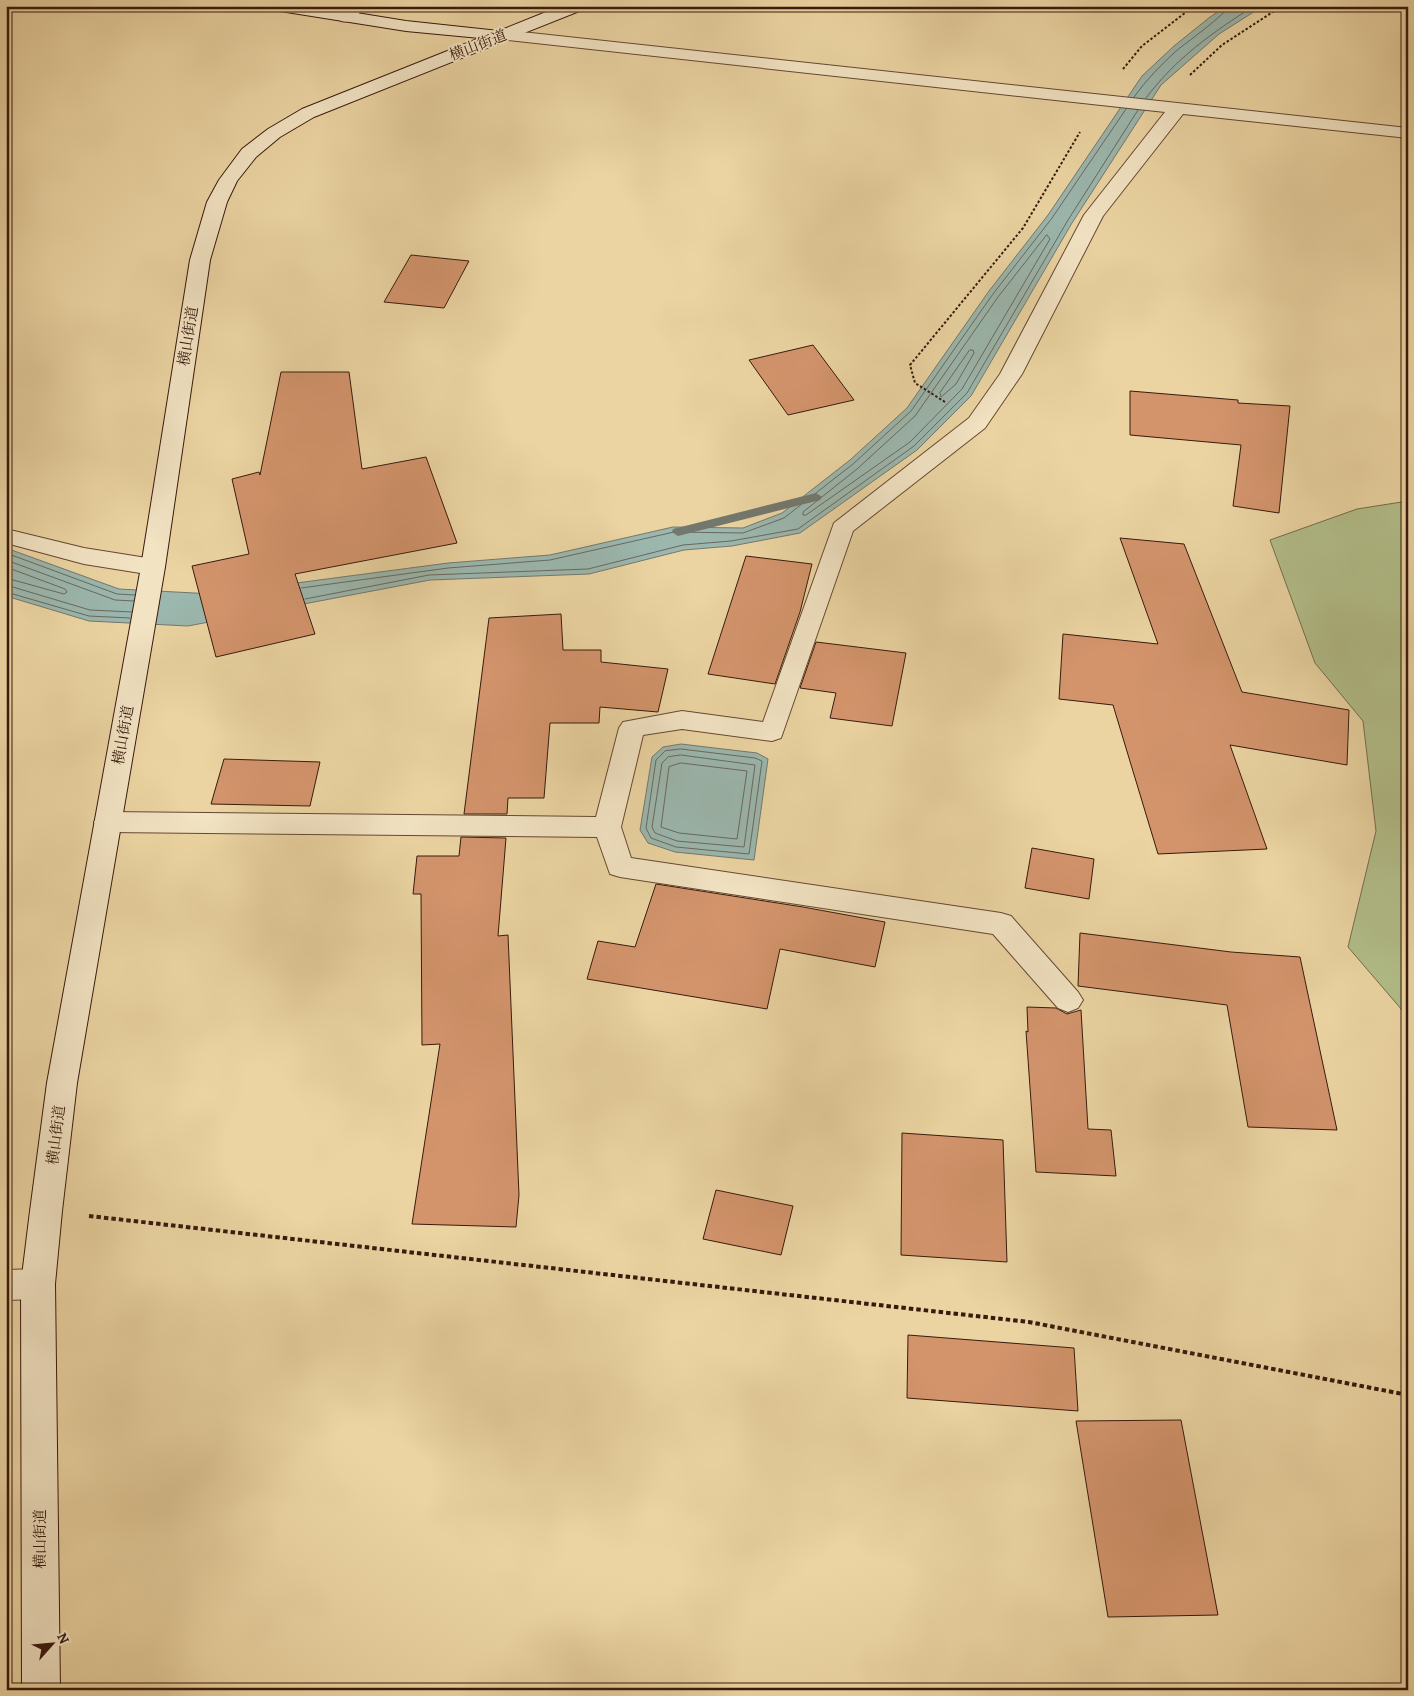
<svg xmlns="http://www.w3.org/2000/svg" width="1414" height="1696" viewBox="0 0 1414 1696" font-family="Alegreya,'Noto Serif JP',serif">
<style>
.green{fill:#b2be89;stroke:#756c4b}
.water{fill:#9bb7ae;stroke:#73786e}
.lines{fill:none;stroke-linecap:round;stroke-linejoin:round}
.shore{stroke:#6a685e;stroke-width:1}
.stream{fill:#73786e;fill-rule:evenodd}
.building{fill:#d3946c;stroke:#381a0d}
.street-casing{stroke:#654832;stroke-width:2}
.secondary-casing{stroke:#381a0d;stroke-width:2}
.path-far1{stroke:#381a0d;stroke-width:2;stroke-dasharray:2.5 2;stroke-linecap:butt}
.path{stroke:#381a0d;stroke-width:4;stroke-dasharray:4.5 3;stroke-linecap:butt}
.street{fill:#f2e3c3;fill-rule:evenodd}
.secondary{fill:#f2e3c3;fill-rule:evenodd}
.labels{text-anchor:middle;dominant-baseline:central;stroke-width:4;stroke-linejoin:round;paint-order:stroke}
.street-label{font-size:15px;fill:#381a0d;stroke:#f2e3c3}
</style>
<rect width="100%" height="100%" fill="#ebd4a2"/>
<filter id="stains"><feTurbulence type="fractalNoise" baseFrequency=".004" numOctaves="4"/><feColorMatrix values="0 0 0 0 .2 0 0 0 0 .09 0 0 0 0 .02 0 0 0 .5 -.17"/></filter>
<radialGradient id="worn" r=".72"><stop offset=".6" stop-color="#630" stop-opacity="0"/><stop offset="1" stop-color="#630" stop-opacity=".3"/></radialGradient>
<!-- green -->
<path class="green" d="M1408,501V1017L1348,947L1376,831L1363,721L1315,663L1270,540L1357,509Z"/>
<!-- water -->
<g class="water">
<path d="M1227,6H1263L1219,34L1161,85L1072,223L971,396L917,450L800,533L732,546L684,550L589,574L430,580L188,626L89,621L6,596V548L119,589L213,594L448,563L550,555L673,527L743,528L782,513L850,460L907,408L989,291L1048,215L1142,76L1174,46L1210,17Z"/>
<path d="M681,744L757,753L768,759L754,860L675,852L648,843L640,830L652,757L663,747Z"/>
</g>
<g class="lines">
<!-- shore -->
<g class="shore">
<path d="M1134,97C1146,80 1161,65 1176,51C1186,43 1226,14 1229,6"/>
<path d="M1146,98C1175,59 1213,32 1254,6"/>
<path d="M1047,235L1050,239L962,389L910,442L806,515H803V512L857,469L915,416L998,297Z"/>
<path d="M970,350H973L974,353L956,384L941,397L940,393Z"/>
<path d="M6,553L117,594L135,595"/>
<path d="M6,560L115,600L134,601"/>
<path d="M6,567L65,589L67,592L64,594L6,578"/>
<path d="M6,585L90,610L132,612"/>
<path d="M301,588L448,568L550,560L674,532L743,533L784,518L853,464L911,411L993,294L1052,218L1126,109"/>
<path d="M6,592L89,616L130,618"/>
<path d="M305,599L429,575L588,569L683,545L731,541L798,529L914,446L967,393L1068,220L1138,110"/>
<path d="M681,749L755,758L762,761L749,854L676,847L651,838L646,828L656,760L665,751Z"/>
<path d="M681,755L755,765L744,847L677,841L655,833L652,827L662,763L668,757Z"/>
<path d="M681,763L747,771L737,839L679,833L661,827L669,767Z"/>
</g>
<!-- stream -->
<path class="stream" d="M816,493L822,497L820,500L678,536L672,532L673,529Z"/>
</g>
<!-- building -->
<g class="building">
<path d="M411,255L469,261L444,308L384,302Z"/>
<path d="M813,345L854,400L788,415L749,360Z"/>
<path d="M281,372H349L362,469L426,457L457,543L295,574L315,634L216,657L192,566L249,554L232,479L259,472L260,475Z"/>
<path d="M1130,391L1238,400V403L1290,406L1279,513L1233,506L1241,445L1130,435Z"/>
<path d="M1120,538L1184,544L1242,692L1349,710L1347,765L1230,745L1267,849L1158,854L1113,705L1059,699L1063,634L1158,644Z"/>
<path d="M746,556L812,564L800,612L775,684L708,674Z"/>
<path d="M561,614L563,650H601V662L668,669L658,712L600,707L599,723H550L544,798H508L507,814H464L489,618Z"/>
<path d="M816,642L906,653L892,726L830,718L836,693L800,688Z"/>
<path d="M224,759L320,762L310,806L211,804Z"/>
<path d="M461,837L506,838L498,936L508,935L519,1195L516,1227L412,1224L440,1044L422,1045L421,894H413L417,856H459Z"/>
<path d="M1032,848L1094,859L1089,899L1025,888Z"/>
<path d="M656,884L803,907L885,922L875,967L780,949L767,1009L587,979L598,941L635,947Z"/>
<path d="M1080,933L1231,952L1300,957L1337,1130L1248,1127L1227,1005L1078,986Z"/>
<path d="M1027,1007L1056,1008L1067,1014L1081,1010L1088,1129L1111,1130L1116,1176L1036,1172L1026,1031L1028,1032Z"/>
<path d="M902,1133L1003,1140L1007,1262L901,1255Z"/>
<path d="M716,1190L793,1206L781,1255L703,1239Z"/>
<path d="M908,1335L1074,1348L1078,1411L907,1398Z"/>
<path d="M1181,1420L1218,1615L1108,1617L1076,1421Z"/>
</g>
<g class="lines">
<defs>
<g id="street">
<path d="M347,6H364C358,15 353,24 341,21L339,17Z"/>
<path d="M504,30L1408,128V138L1183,114L1103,216L1022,374L985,428L853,531L781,738L772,741L682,729L643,735L621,827L631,858L1001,913L1011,916L1078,992L1083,1000L1078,1008L1068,1012L1058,1008L993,934L620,877L610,874L597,837L108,832L98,829L94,822L98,815L108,812L596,817L619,728L623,722L682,711L763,722L834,523L969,418L1000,374L1084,215L1165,112L498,39L496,35L498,31Z"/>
<path d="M6,529L84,548L153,559L161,562L165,567L161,572L153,575L84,564L6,543Z"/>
<path d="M38,1269L50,1273L55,1284L50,1295L38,1299L6,1300V1270Z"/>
</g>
<path id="secondary" d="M272,6H313L406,21L499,31L561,6H584L582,10L314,117L280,137L256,157L237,181L227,202L210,260L165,567L77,1083L62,1211L55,1284L60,1690H22L21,1284L30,1211L47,1083L141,567L190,260L207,202L219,180L242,149L268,129L302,109L480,38L406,31L280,11L274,10Z"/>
</defs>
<!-- street casing -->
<use href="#street" class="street-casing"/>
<!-- secondary casing -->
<use href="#secondary" class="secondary-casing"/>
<!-- path-far1 -->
<g class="path-far1">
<path d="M1123,69L1142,46L1194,6"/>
<path d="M1190,75L1222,45L1282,6"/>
<path d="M945,402L915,383L910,365L1023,228L1080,132"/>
</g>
<!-- path -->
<path class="path" d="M89,1216L1029,1322L1408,1395"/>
<!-- street -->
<use href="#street" class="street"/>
<!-- secondary -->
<use href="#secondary" class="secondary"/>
</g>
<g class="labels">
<!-- street labels -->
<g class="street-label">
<text transform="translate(478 45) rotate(-21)">横山街道</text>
<text transform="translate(188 336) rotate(-81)">横山街道</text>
<text transform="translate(123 735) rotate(-80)">横山街道</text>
<text transform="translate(56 1135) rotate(-83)">横山街道</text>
<text transform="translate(40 1539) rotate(-90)">横山街道</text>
</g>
</g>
<!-- margin -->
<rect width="1414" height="1696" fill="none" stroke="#ebd4a2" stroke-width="25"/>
<rect x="8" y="8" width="1399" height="1681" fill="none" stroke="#381a0d" stroke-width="2.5"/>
<rect x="12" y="12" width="1389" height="1671" fill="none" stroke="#381a0d"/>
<!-- north arrow -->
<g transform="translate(52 1644) rotate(63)" stroke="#f2e3c3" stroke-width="4" paint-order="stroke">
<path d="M0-4L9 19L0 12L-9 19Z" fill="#381a0d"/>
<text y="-8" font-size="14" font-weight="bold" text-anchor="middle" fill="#381a0d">N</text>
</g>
<rect width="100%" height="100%" filter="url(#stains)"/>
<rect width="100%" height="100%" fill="url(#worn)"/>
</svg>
